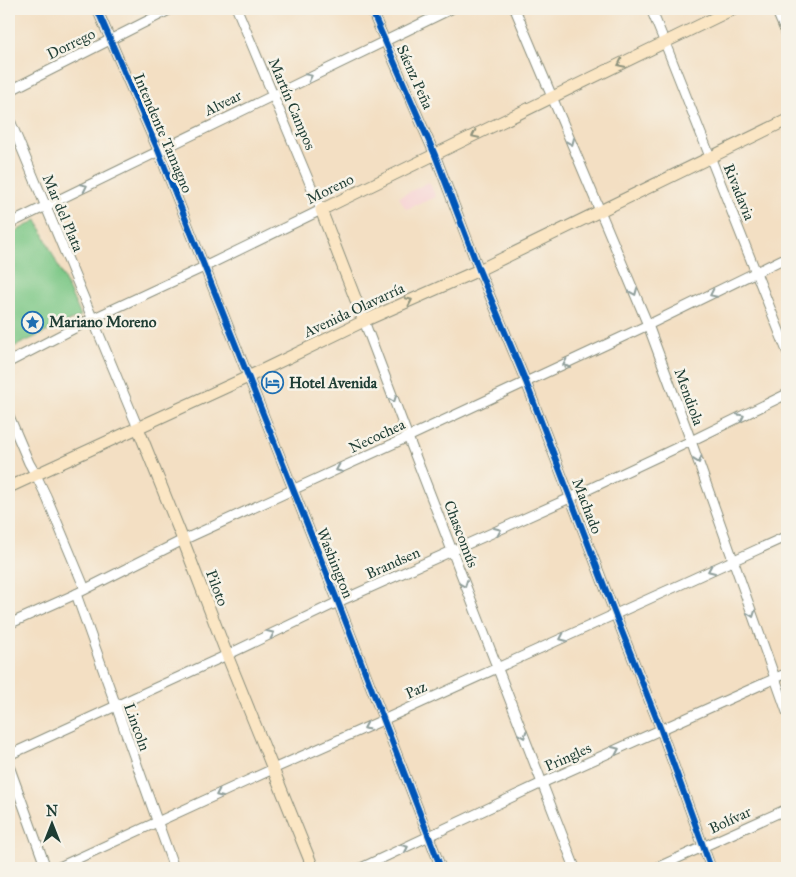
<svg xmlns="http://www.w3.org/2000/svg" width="796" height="877" viewBox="0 0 796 877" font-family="'IM FELL Great Primer',serif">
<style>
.built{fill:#f7cfd1}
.green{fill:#7bc786;stroke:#4d825d}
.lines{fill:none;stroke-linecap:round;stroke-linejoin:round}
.street-casing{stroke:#898e7c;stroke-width:11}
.secondary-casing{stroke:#898e7c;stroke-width:13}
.street{stroke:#fff;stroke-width:9}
.secondary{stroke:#fbe6c4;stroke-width:11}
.cycleway-casing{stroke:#f7f3e8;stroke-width:9}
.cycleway{stroke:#0057b8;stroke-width:6}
.oneway{stroke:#8d927c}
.oneway2{stroke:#8f9e9a}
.labels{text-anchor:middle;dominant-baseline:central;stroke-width:5;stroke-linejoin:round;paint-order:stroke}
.street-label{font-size:15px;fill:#1f3d34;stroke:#f7f3e8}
.poi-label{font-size:15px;font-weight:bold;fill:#1f3d34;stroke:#f7f3e8;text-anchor:start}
</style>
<rect width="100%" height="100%" fill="#f7f3e8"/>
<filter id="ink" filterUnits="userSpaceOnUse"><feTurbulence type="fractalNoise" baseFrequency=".02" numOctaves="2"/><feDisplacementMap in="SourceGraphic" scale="10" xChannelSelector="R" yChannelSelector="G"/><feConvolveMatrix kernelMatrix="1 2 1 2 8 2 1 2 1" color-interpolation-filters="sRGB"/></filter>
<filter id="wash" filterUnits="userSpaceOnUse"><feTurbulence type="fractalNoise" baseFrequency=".0096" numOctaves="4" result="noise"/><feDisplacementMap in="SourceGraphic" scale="20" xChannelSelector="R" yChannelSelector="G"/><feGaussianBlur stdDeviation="1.12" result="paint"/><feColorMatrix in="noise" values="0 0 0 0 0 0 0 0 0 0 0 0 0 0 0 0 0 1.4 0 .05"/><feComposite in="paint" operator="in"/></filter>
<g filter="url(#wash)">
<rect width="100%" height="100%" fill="#f3dfc3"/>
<!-- built -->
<path class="built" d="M429,182L436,197L406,209L399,197Z"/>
<!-- green -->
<path class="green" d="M37,220L81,316L9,349V235Z"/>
</g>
<g filter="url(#ink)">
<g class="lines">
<defs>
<g id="street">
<path d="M97,9L158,150L338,602L441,868"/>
<path d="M371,9L435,155L479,270L526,382L615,614L661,730L711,868"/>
<path d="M515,9L648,325L691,441L787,712"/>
<path d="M651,9L665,43L787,351"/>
<path d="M776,9L787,35"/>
<path d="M9,91L171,9"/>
<path d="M9,118L138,428"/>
<path d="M9,224L451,9"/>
<path d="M364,321L408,437L575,868"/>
<path d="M9,362L92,319L204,267L321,210L237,9"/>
<path d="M9,416L29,463L36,475L47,498L85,589"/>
<path d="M76,594L174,868"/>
<path d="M9,624L76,594L183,540L408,437L648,325L787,257"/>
<path d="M9,755L227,655L338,602L570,498L691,441L787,394"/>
<path d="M9,766L46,868"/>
<path d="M57,868L273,769L383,720L787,536"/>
<path d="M361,868L542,783L787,673"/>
<path d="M656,868L787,809"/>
</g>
<g id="secondary">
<path d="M364,321L321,210L733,9"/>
<path d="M138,428L183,540L227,655L313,868"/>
<path d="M9,487L248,377L364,321L479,270L787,120"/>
</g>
</defs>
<!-- street casing -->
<use href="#street" class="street-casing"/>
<!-- secondary casing -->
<use href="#secondary" class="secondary-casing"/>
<!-- street -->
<use href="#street" class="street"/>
<!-- secondary -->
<use href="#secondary" class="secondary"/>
<defs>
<g id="cycleway">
<path d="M97,9L158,150L338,602L441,868"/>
<path d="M371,9L435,155L479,270L526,382L615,614L661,730L711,868"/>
</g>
</defs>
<!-- cycleway casing -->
<use href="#cycleway" class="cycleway-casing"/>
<!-- cycleway -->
<use href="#cycleway" class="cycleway"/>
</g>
<!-- one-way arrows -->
<defs><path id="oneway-chevron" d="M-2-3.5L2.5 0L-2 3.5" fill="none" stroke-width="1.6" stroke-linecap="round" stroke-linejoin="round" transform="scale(1.25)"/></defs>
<g class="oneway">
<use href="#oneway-chevron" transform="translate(621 64) rotate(154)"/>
<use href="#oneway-chevron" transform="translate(475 135) rotate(154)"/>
<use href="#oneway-chevron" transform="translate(409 301) rotate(-24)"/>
</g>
<g class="oneway2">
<use href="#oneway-chevron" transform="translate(309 77) rotate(-26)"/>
<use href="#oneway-chevron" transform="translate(571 142) rotate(67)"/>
<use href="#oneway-chevron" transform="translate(84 187) rotate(-26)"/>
<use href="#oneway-chevron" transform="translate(634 292) rotate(67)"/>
<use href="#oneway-chevron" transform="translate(713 294) rotate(154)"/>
<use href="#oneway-chevron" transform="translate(566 364) rotate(155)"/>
<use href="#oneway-chevron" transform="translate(393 399) rotate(69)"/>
<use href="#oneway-chevron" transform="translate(741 417) rotate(-26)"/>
<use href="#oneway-chevron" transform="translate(698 460) rotate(71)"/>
<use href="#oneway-chevron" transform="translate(339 469) rotate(156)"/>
<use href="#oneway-chevron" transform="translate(498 531) rotate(-24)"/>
<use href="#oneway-chevron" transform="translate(711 570) rotate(156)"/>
<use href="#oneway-chevron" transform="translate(464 584) rotate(69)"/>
<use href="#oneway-chevron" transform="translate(752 614) rotate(70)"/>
<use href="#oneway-chevron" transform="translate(271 634) rotate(-25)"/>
<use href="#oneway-chevron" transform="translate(563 638) rotate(155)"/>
<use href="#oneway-chevron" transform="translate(367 727) rotate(156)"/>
<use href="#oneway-chevron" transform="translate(523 735) rotate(69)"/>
<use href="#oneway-chevron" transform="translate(616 750) rotate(-24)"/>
<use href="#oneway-chevron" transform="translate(219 794) rotate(155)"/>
<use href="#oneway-chevron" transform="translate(405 848) rotate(-25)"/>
</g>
</g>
<!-- icons -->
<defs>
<symbol id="sight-ring" viewBox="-11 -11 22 22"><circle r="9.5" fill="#f7f3e8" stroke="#1f6fb2" stroke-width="1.5"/><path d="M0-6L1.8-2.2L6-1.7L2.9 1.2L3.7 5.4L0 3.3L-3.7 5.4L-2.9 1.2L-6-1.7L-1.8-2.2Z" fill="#1f6fb2"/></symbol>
<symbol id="hotel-ring" viewBox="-11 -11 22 22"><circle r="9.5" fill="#f7f3e8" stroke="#1f6fb2" stroke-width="1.5"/><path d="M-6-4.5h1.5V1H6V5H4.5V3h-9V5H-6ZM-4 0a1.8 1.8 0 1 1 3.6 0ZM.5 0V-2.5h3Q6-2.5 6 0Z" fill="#1f6fb2"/></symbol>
</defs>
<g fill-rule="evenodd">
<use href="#sight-ring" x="20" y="310" width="25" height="25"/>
<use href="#hotel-ring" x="260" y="370" width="25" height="25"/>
</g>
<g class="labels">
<!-- street labels -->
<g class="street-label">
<text transform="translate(71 44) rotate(-26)">Dorrego</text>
<text transform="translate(415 77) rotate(66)">Sáenz Peña</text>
<text transform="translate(223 103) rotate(-26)">Alvear</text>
<text transform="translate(292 104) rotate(67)">Martín Campos</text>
<text transform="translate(163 133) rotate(67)">Intendente Tamagno</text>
<text transform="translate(330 189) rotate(-26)">Moreno</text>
<text transform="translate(739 192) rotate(68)">Rivadavia</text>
<text transform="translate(63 213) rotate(67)">Mar del Plata</text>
<text transform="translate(354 310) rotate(-25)">Avenida Olavarría</text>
<text transform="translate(689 397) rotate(70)">Mendiola</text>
<text transform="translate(377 436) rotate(-25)">Necochea</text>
<text transform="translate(587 506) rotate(69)">Machado</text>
<text transform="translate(461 534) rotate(69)">Chascomús</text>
<text transform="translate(335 563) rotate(68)">Washington</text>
<text transform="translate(393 563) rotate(-24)">Brandsen</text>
<text transform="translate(217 588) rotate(69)">Piloto</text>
<text transform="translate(416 690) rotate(-24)">Paz</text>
<text transform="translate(137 727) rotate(70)">Lincoln</text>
<text transform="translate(568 757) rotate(-24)">Pringles</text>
<text transform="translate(730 820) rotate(-25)">Bolívar</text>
</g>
<!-- poi labels -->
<g class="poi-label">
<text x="49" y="322">Mariano Moreno</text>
<text x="289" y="383">Hotel Avenida</text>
</g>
</g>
<!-- margin -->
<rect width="796" height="877" fill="none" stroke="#f7f3e8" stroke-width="30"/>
<!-- north arrow -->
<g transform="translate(52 824)" stroke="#f7f3e8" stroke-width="4" paint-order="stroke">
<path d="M0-4L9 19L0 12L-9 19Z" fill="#1f3d34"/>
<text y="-8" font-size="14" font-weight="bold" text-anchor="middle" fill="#1f3d34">N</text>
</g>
</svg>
